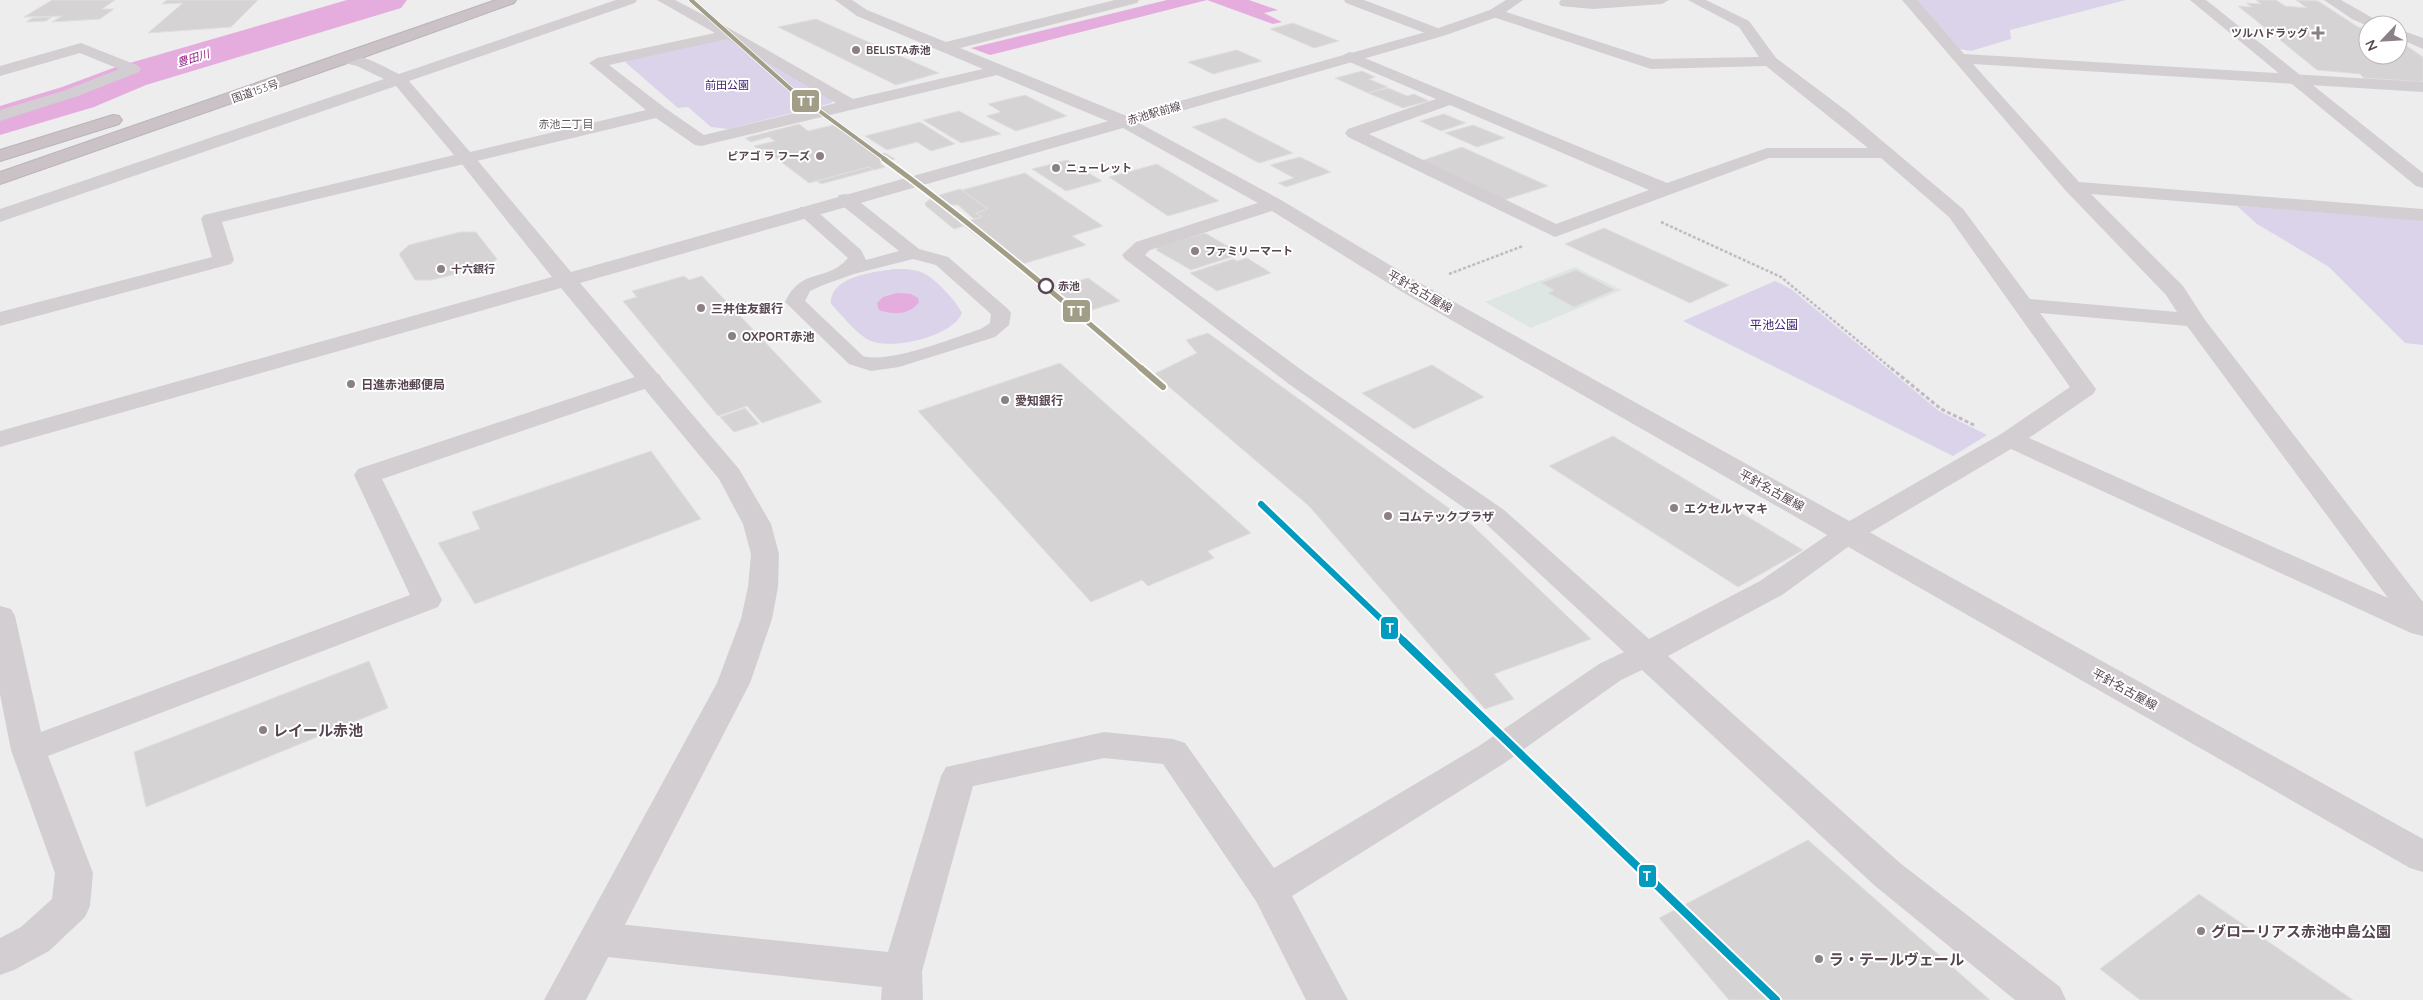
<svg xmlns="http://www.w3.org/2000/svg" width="2423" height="1000" viewBox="0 0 2423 1000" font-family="Quicksand,'Noto Sans JP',sans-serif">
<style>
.commercial{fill:#dde6e2}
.green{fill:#dad3ea}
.water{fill:#e5acde}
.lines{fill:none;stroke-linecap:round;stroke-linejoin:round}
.river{fill:#e5acde;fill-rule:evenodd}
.building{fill:#d6d3d4;stroke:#e0dedf}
.trunk-casing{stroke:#bbb3b8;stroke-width:2}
.path-far1{stroke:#c1bac5;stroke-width:2.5;stroke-dasharray:3 2;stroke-linecap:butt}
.path{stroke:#c1bac5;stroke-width:3;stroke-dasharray:4 2.5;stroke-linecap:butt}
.service{fill:#d2ced1;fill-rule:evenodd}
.minor{fill:#d2ced1;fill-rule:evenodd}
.tertiary{fill:#d2ced1;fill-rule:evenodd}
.trunk{fill:#cac2c6;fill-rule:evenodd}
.rail-1-far2-casing{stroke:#fff;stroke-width:5.5}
.rail-1-far1-casing{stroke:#fff;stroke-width:8}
.rail-1-casing{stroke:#fff;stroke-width:10}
.rail-1-far2{stroke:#a29d87;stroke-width:4}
.rail-1-far1{stroke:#a29d87;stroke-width:5}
.rail-1{stroke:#a29d87;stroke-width:6}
.metro-1-far1-casing{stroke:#fff;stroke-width:10}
.metro-1-casing{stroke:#fff;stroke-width:12}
.metro-1-far1{stroke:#009bbf;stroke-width:6}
.metro-1{stroke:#009bbf;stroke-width:8}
.poi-dot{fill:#8c8088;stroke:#fff;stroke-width:2}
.stop-dot{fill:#fff;stroke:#574651;stroke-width:2.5}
.labels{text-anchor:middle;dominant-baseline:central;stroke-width:4;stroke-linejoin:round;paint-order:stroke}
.far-poi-label{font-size:11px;font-weight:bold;fill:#574651;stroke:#fff;text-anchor:start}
.far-water-label{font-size:11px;font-style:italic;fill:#951b87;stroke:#fff}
.far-park-label{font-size:11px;fill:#40206f;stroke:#fff}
.far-street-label{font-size:11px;fill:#574651;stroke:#fff}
.far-neighbourhood-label{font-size:11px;fill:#60595d;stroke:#fff}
.far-stop-label{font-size:11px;font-weight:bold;fill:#574651;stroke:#fff;text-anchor:start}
.street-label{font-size:12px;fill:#574651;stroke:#fff}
.poi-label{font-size:12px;font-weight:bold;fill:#574651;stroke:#fff;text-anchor:start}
.park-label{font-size:12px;fill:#40206f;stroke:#fff}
.near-poi-label{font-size:15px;font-weight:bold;fill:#574651;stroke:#fff;text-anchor:start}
.line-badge{stroke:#fff;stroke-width:2}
.badge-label{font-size:14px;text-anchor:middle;font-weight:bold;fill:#fff}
</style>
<rect width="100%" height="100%" fill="#ededed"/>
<!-- commercial -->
<path class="commercial" d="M1575,267L1622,290L1531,328L1485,302Z"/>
<!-- green -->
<g class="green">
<path d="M1916,0H2126L2010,30L2011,39L1971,51L1953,48Z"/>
<path d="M720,39H732L833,98L832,103L728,129L711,127L688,107L678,108L625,62L631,58Z"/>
<path d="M2237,206L2423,220V345L2405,343L2329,267L2257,224Z"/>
<path d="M895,269C905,269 917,269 927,275C939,283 955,300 962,313C953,337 888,352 867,339C854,331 842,315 831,304C830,276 874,272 895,269Z"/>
<path d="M1775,281L1791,289L1939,411L1987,435L1953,456L1683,321Z"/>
</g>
<!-- water -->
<g class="water">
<path d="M1167,0H1249L1278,10L1264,13L1282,22L1273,24L1207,0L990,55L971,48Z"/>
<path d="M897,293L911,294L918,298L919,302C910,315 893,315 879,310L877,303L883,297Z"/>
</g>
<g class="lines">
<!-- river -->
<path class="river" d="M347,0H407L401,8L146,85L94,107L0,135V106L62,87L116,67Z"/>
</g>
<!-- building -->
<g class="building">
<path d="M52,0H115L102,9H114L100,19L52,22L62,16L24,17Z"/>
<path d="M167,0H258L231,27L148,33L183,3L162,4Z"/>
<path d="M2256,0H2276L2285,6L2307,8L2296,0L2318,1L2358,27L2368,30V55H2398V40L2423,57V82L2364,78L2360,74L2317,70L2238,6L2252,7L2246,3L2261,4Z"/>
<path d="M52,17L46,21L26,22L32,18Z"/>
<path d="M816,19L939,73L896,85L778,27Z"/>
<path d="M1293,23L1339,41L1314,48L1270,29Z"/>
<path d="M1237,50L1262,61L1213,74L1188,62Z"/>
<path d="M1362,71L1375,77L1369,79L1388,87L1368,93L1335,78Z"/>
<path d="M1388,88L1407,96L1414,94L1429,101L1403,108L1368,93Z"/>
<path d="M1025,95L1067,116L1016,131L986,116L1001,112L988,104Z"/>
<path d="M959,111L1001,134L961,143L923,120Z"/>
<path d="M1444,114L1466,123L1441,131L1420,121Z"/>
<path d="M1225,118L1293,153L1259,163L1192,127Z"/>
<path d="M920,122L955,144L931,151L917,142L887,150L865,136Z"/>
<path d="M799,124L808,131L833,125L888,161L880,163L885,167L874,170L869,167L809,183L764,149L759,150L754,146L775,141L769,137L751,142L745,138Z"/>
<path d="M1473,125L1505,138L1477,147L1445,133Z"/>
<path d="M1462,147L1548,186L1504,200L1421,161Z"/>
<path d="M885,153L895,159L888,161L879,155Z"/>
<path d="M1300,157L1331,172L1286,187L1278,183L1294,178L1270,165Z"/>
<path d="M1067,160L1102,181L1066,191L1032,169Z"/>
<path d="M1157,164L1219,201L1168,216L1109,177Z"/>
<path d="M869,167L873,170L821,184L817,181Z"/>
<path d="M1025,173L1103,226L1072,236L1086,245L1016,266L960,223L982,217L976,213L988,209L962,190Z"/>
<path d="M960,189L988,209L976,213L982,217L974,219L958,205H946L945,207L964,222L960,223L964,226L954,229L926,206L925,203L933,197Z"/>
<path d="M1604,228L1729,285L1690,303L1565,244Z"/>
<path d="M460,232H476L497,259L488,266L432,280H415L399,254L409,245Z"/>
<path d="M1205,233L1241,254L1191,270L1156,250L1159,246Z"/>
<path d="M1247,258L1271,273L1217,291L1190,273L1233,259L1237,261Z"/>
<path d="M1576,270L1615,290L1574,307L1548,293L1554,290L1541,283Z"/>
<path d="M684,276L689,280L702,276L822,402L762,423L747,406L718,416L623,301L637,297L632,291Z"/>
<path d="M1088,278L1120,301L1080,314L1071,307L1076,305L1054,289Z"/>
<path d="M1208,333L1472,525L1591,639L1494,674L1514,699L1485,709L1309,506L1154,374L1197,353L1186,340Z"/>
<path d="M1060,363L1251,533L1208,551L1214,558L1148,586L1142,580L1091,602L918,411Z"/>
<path d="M1432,365L1484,397L1414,429L1362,393Z"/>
<path d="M745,408L759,424L734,432L720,417Z"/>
<path d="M1613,436L1803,550L1738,587L1549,466Z"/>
<path d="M651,451L701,519L475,604L438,543L480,529L472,512Z"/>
<path d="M369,661L388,708L146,807L134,752Z"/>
<path d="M1808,840L1990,1000H1729L1659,918Z"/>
<path d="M2199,894L2353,1000H2140L2100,969Z"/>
</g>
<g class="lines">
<defs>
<g id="trunk">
<path d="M496,0H516L514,3L350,62L0,184V172Z"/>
<path d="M113,115L119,116L122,120L119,124L0,161V150Z"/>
</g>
</defs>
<!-- trunk casing -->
<use href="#trunk" class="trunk-casing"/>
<!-- path-far1 -->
<g class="path-far1">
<path d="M1661,222L1781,277L1892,369"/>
<path d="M1449,274L1523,246"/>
</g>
<!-- path -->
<path class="path" d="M1891,368L1941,409L1974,425"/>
<!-- service -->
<path class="service" d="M845,194L851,195L919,249L948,257L1008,309L1011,313L1009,325L995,337L899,367L871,371L849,364L785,302C802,266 827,283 848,258L800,215L798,211L800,207H812L861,250L866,260L899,251L839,203L837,199L839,195ZM913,259L936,265L991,314L990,323L981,329C953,338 889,364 863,356L805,301L810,291L823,285L854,274Z"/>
<!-- minor -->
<g class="minor">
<path d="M616,0H637L635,3L409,81L470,152L646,110L589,63L597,58L715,33L657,0H675L734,31L853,99L983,69L857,16L835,0H852L867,10L946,42L1115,0H1139L1137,3L960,48L1129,117L1132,121L1129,125H1117L997,75L701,146L695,145L656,118L222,222L234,260L231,264L0,326V312L212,257L201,219L204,215L454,155L396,86L0,222V209L384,79L357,66L340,62L337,59L340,56C359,51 382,66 399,74ZM727,39L836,103L704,135L665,108L609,65Z"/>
<path d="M1344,0H1364L1443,30L1445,33L1443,36H1433L1346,3Z"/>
<path d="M1561,0H1669L1662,4L1593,9L1561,6L1559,3Z"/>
<path d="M1688,0H1706L1749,21L1776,58L1848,112L1963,209L2030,299L2177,312L2166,295L2066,191L1902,0H1917L1964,54L2423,82V92L1973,64L2079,182L2423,209V221L2091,194L2183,286L2205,320L2423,602V636L2411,633L2011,449L1859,539L1782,595L1668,656L1900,863L2060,987L2066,1000H2015L1874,885L1642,670L1621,680L1503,764L1292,896L1348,1000H1306L1256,901L1163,764L1104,758L973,786L922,971L923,1000H881L882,987L599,956L585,951L579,939L585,927L599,922L888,952L941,776L946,767L1104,732L1173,739L1185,743L1274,868L1479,746L1599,664L1624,652L1484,522L1289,384L1125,259L1122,255L1136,242L1267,200L1274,198L1281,200L1284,204L1281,208L1150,250L1145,255L1307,374L1504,510L1649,639L1760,581L1839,527L2001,434L2070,387L1949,217L1881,158H1769L1555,237L1348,137L1345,133L1348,129L1436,99L1345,60L1342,57L1345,54L1350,52L1667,183L1767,148H1868L1766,66L1651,69L1490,16L1488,13L1495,9L1500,10L1652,59L1759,57L1739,27ZM1450,105L1649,190L1556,224L1369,134ZM2040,313L2187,326L2388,598L2029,438L2093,394L2096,389Z"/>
<path d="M2324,0H2341L2385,25L2368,26L2352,19Z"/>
<path d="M2398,29L2423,38V49L2398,38Z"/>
<path d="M81,43L139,66L141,69L139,72L78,96L0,121V110L66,90L119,69L80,53L0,76V66Z"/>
<path d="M650,372L659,374L662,379L659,384L382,479L442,600L438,607L48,756L93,873L90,906L85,917L49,951L14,970L0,975V938L21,927L52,899L55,873L11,750L0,694V606L11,609L15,616L41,732L410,595L354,475L358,469Z"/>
</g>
<!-- tertiary -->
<g class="tertiary">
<path d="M1506,0H1523L1500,16L1443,36L1139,123L1281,200L1420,283L2423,839V872L2410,868L1404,293L1267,208L1123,128L580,283L739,469L771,524L779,554L778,587L772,619L750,683L586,1000H544L717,683L741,619L748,587L751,554L743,524L719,479L561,288L0,447V431L552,277L461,163L458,159L461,155H473L571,272L1433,30L1490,10Z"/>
<path d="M2190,0H2206L2423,173V188L2416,186Z"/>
</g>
<!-- trunk -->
<use href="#trunk" class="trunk"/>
<defs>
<path id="rail-1-far2" d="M691,0L795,93L886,160"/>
<path id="rail-1-far1" d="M884,159C974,225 1058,296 1142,369"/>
<path id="rail-1" d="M1141,368L1163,387"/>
</defs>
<!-- rail-1-far2 casing -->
<use href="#rail-1-far2" class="rail-1-far2-casing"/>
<!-- rail-1-far1 casing -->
<use href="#rail-1-far1" class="rail-1-far1-casing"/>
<!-- rail-1 casing -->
<use href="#rail-1" class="rail-1-casing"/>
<!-- rail-1-far2 -->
<use href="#rail-1-far2" class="rail-1-far2"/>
<!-- rail-1-far1 -->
<use href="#rail-1-far1" class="rail-1-far1"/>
<!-- rail-1 -->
<use href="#rail-1" class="rail-1"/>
<defs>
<path id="metro-1-far1" d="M1261,504L1405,642"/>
<path id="metro-1" d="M1403,641L1776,1000"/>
</defs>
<!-- metro-1-far1 casing -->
<use href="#metro-1-far1" class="metro-1-far1-casing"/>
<!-- metro-1 casing -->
<use href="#metro-1" class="metro-1-casing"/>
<!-- metro-1-far1 -->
<use href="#metro-1-far1" class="metro-1-far1"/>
<!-- metro-1 -->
<use href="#metro-1" class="metro-1"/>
</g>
<!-- markers -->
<g class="poi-dot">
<path d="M2315.5 25.5h5v5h5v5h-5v5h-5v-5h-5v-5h5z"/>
<circle cx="856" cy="50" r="5"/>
<circle cx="820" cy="156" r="5"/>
<circle cx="1056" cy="168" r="5"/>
<circle cx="1195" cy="251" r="5"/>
<circle cx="441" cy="269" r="5"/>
<circle cx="701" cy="308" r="5"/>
<circle cx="732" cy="336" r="5"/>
<circle cx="351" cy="384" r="5"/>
<circle cx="1005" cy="400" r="5"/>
<circle cx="1674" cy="508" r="5"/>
<circle cx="1388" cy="516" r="5"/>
<circle cx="263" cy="730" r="5"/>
<circle cx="2201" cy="931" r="5"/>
<circle cx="1819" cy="959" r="5"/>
</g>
<circle class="stop-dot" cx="1046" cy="286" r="7"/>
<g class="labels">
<!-- far-poi labels -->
<g class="far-poi-label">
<text x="2308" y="33" text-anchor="end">ツルハドラッグ</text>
<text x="866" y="50">BELISTA赤池</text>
<text x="810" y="156" text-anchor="end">ピアゴ ラ フーズ</text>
<text x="1066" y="168">ニューレット</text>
<text x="1205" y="251">ファミリーマート</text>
<text x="451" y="269">十六銀行</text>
</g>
<!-- far-water labels -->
<g class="far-water-label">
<text transform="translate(193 58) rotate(-17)">豊田川</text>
</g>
<!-- far-park labels -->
<g class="far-park-label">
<text x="727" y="85">前田公園</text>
</g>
<!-- far-street labels -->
<g class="far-street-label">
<text transform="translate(255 91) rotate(-19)">国道153号</text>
<text transform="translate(1154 113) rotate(-16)">赤池駅前線</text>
</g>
<!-- far-neighbourhood labels -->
<g class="far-neighbourhood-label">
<text x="566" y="124">赤池二丁目</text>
</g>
<!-- far-stop labels -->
<g class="far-stop-label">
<text x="1058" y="286">赤池</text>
</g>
<!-- street labels -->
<g class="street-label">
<text transform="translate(1420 291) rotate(30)">平針名古屋線</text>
<text transform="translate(1772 490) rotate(29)">平針名古屋線</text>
<text transform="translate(2125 689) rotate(29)">平針名古屋線</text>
</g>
<!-- poi labels -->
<g class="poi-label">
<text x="711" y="308">三井住友銀行</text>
<text x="742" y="336">OXPORT赤池</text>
<text x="361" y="384">日進赤池郵便局</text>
<text x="1015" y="400">愛知銀行</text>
<text x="1684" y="508">エクセルヤマキ</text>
<text x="1398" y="516">コムテックプラザ</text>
</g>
<!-- park labels -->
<g class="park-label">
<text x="1774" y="324">平池公園</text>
</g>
<!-- near-poi labels -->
<g class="near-poi-label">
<text x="273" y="730">レイール赤池</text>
<text x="2211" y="931">グローリアス赤池中島公園</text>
<text x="1829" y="959">ラ・テールヴェール</text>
</g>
</g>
<g class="line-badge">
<rect x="791" y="89" width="29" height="24" rx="5" fill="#a29d87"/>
<rect x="1062" y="299" width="29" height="24" rx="5" fill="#a29d87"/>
<rect x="1380" y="616" width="19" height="24" rx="5" fill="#009bbf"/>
<rect x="1638" y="864" width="19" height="24" rx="5" fill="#009bbf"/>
</g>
<g class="badge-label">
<text x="806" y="106">TT</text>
<text x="1076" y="316">TT</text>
<text x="1390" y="633">T</text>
<text x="1647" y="881">T</text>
</g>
<!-- north arrow -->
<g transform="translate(2383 40) rotate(245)"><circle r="24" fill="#ffffff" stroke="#bcb5b9"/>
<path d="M0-4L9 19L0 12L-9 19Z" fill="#8c8088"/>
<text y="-8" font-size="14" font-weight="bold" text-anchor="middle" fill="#574651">N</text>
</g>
</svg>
